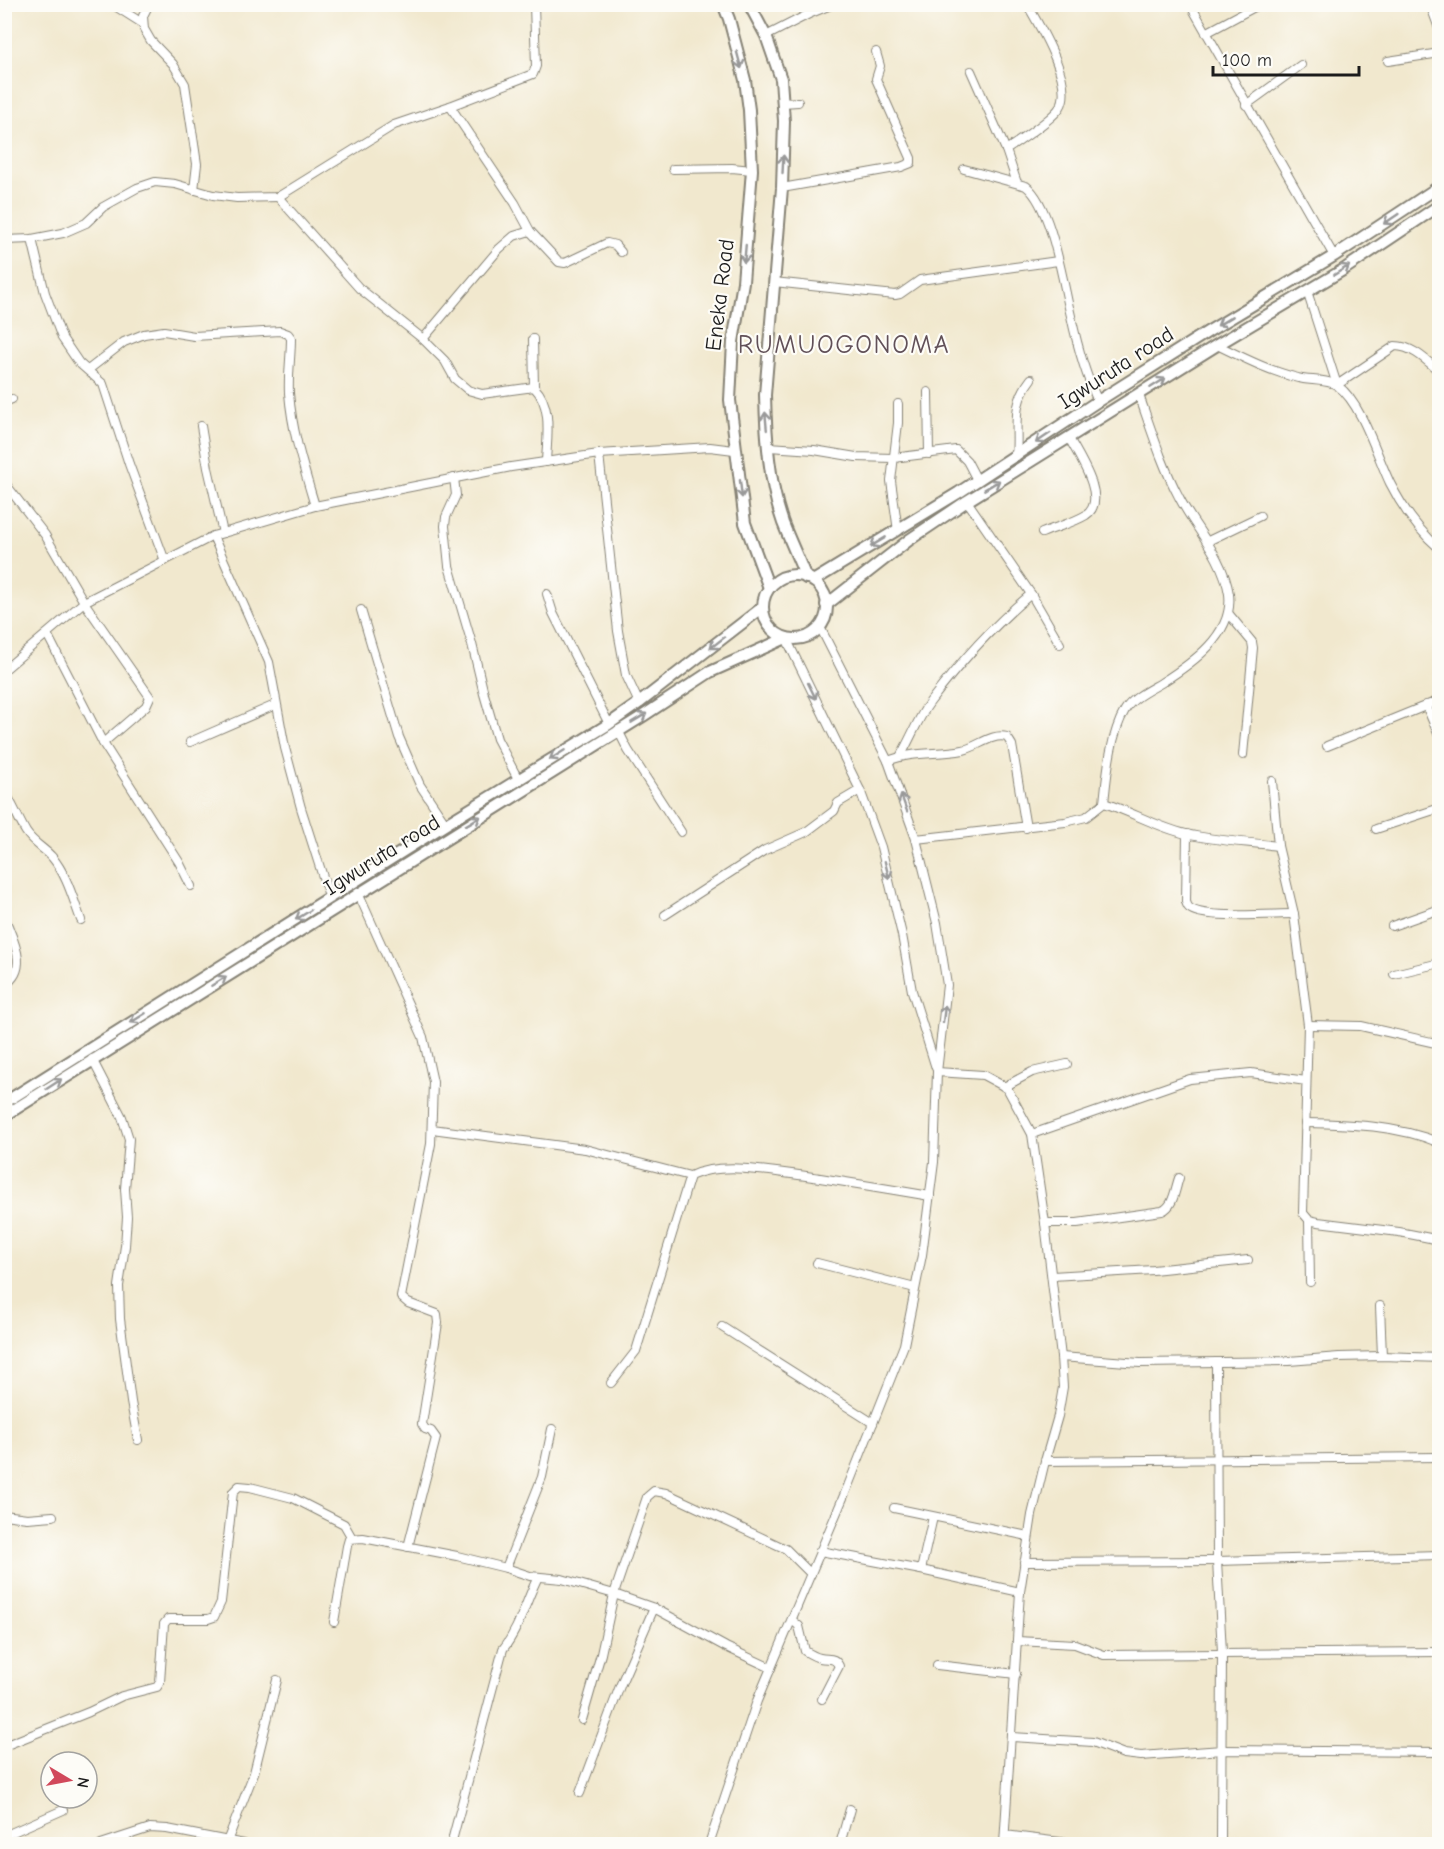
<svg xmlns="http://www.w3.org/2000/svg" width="1444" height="1849" viewBox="0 0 1444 1849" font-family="'Comic Neue',sans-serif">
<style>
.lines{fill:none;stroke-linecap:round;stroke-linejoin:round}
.street-casing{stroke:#868275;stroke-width:10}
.secondary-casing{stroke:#868275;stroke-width:14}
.street{stroke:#fff;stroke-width:8}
.secondary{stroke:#fff;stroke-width:10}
.oneway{stroke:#999}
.labels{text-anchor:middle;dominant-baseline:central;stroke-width:4.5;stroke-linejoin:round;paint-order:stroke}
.street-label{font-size:22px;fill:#1c1c1c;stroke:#fdfcf7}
.quarter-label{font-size:26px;letter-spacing:1.5px;fill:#615058;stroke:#fdfcf7}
</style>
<rect width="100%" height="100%" fill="#fdfcf7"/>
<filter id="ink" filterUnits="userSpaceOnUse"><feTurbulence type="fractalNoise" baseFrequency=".0167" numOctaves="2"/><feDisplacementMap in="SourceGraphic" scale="12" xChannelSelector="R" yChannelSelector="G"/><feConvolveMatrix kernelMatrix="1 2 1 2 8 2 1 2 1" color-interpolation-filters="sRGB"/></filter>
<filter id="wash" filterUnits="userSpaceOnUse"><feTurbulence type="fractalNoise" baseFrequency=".008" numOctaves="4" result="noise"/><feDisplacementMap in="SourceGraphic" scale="24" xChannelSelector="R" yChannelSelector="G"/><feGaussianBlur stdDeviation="1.35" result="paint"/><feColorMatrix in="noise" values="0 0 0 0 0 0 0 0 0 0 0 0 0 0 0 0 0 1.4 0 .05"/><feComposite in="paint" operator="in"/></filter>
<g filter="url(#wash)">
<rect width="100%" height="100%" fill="#f1e8ce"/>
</g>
<g filter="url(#ink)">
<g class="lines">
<defs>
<g id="street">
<path d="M112,4L142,23"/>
<path d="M149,4L143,16L144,29L151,41L173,64L185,84L197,164L194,190"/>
<path d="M1190,4L1334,256"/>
<path d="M1430,4L1440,31"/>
<path d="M1206,33L1260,4"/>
<path d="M766,36L811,13L833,4"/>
<path d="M1388,61L1440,53"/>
<path d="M971,71L1006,150"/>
<path d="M783,103L798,102"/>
<path d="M1246,105L1301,65"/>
<path d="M450,106L515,203L530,231L559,262L565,263L607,243L615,245L621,252"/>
<path d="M673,169L732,168L752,170"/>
<path d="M964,169L1026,186C1052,206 1063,284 1071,316C1077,344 1085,375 1098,401"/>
<path d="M1017,183L1006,150C1018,142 1054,118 1060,107C1075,84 1039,25 1027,4"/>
<path d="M782,188L901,167L911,163V158L876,79L880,66L876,52"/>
<path d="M278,197L359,288L423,339L445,361L455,379L468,390L482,394L534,387"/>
<path d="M32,239L45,293L62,338L79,363L103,384L129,464L165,561"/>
<path d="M4,240L32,239L63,233L86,223L103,207L137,188L155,182L175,184L213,195L237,198L278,197L394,125L450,106L533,74L536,66L534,4"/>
<path d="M774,282L895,295L900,294L920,280L1058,261"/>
<path d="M1307,291L1337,385L1395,346C1413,346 1427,361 1440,372"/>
<path d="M423,339L499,249L514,236L530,231"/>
<path d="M533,339L534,387C553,406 547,437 546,462"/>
<path d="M1217,345C1244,358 1269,371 1298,378C1309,381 1329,379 1338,386C1362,404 1377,456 1390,483C1402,507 1419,531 1440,549"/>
<path d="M88,370L124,342L144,334L164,331L194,336L280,331L288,334L291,338C291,356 288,374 289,393C292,432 304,469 315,506"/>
<path d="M928,392L929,454"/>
<path d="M4,402L12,399"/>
<path d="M201,426L208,468L223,533"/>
<path d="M769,447L814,450L856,457L893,458L956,450L967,461L977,480"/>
<path d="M599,454L618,631L626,675L639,703"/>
<path d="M1016,456C1019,426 1010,406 1031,379"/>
<path d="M454,478L456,495L446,517L445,526L449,566L472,644L484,694L497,739L518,779"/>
<path d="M4,482L45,535L84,602L150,697L146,706L103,743"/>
<path d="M967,501L1031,594L1060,644"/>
<path d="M898,531L891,481L898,423V404"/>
<path d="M1042,533C1056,527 1073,523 1086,515C1109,500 1078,455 1069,438"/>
<path d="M213,536L269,662L285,748L301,808L330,899"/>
<path d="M1208,541L1260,516"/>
<path d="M547,594L553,613L609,724"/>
<path d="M361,610L399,737L420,785L446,824"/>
<path d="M1228,613L1252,642L1253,648L1243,755"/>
<path d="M47,634L103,743L179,862L191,886"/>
<path d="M786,638L860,790L881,847L902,935L912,991L936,1068"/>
<path d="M4,670L84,602L213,536L315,506L511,467L599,454L710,447L734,450"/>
<path d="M1426,705L1440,738"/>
<path d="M618,730L628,750L681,832"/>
<path d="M190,742L275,705"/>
<path d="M1327,746L1440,700"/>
<path d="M901,755C911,738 918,718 930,702C958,665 995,624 1031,594"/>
<path d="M888,761C912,751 938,755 963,750C978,747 991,733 1007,737L1012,745L1026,828"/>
<path d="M1272,781L1278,846L1294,914L1308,1025L1303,1213L1309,1220L1318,1222L1399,1232L1440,1240"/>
<path d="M4,791C13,804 18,819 26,832C33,843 44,848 52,857C67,875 73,899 81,920"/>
<path d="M1104,803C1107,774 1110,736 1125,710C1132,698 1149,690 1161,683C1191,664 1234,635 1229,594C1223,556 1195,529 1179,497C1162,465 1151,429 1139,395"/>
<path d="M1376,829L1440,808"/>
<path d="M1187,834L1186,902C1188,906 1187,907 1191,909C1207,919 1272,914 1294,914"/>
<path d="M916,839L1065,822L1086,817L1104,803C1132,812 1157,827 1186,834C1216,841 1248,842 1278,846"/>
<path d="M358,893L423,1037L433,1082L431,1144L401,1297L408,1303L437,1314L438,1323L422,1424L425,1429L431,1431L436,1438L408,1547"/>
<path d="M665,915L765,850L806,832L834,811L838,803L860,790"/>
<path d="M4,916C12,938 31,969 4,985"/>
<path d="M1392,926L1440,909"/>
<path d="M1394,974L1440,963"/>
<path d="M1308,1025L1361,1026L1440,1044"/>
<path d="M92,1059L122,1117L129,1139L125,1189L127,1217L125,1246L119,1286L120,1319L131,1402L138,1440"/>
<path d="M937,1072L983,1075L1007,1088L1032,1134L1045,1223L1061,1357L1063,1387L1058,1416L1045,1461L1032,1515L1020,1592L1004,1844"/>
<path d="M1004,1087L1032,1072L1067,1064"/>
<path d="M1305,1123C1350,1124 1397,1125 1440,1143"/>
<path d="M432,1129L585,1149L690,1176"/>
<path d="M1032,1134L1190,1079L1251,1073L1306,1081"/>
<path d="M1309,1220L1310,1282"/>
<path d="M1045,1223H1077L1162,1211C1174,1206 1175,1189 1179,1178"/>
<path d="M817,1263L915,1288"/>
<path d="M1052,1276L1153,1270L1248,1260"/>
<path d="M1380,1306L1382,1356"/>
<path d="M722,1327L873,1423"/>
<path d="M1061,1357L1140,1363L1289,1361L1339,1357L1382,1356L1440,1358"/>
<path d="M1216,1362L1217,1561L1222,1652L1221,1844"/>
<path d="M611,1383L636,1351L690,1176C722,1161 772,1172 806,1176C847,1182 889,1189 930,1196"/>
<path d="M1045,1461L1440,1457"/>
<path d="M894,1508L1028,1536"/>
<path d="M4,1515L27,1518L53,1516"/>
<path d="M820,1551L921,1570L1020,1592"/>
<path d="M1024,1562L1217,1561L1440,1555"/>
<path d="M506,1568L542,1477L552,1429"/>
<path d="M921,1570L933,1517"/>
<path d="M792,1620L799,1626L805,1651C810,1654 815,1657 820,1658C829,1660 834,1656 839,1666L822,1699"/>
<path d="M334,1622L347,1546L349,1539L363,1538L457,1556L506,1568L530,1576L562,1579L614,1594L654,1608L726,1647L771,1668"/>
<path d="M1017,1641L1075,1644L1104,1655L1440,1652"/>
<path d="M937,1665L1016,1674"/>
<path d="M582,1720L601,1654L614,1594L647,1497L654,1491L666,1493L786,1549L811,1574"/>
<path d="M1012,1737L1093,1742L1124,1754L1141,1756L1222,1750L1440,1752"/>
<path d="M4,1746L89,1712L122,1696L157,1687L160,1682L164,1624L168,1619H208L214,1617L221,1602L233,1492L239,1486L250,1487L293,1498L344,1524L352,1538"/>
<path d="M580,1793L620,1686L654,1608"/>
<path d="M1005,1835L1076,1844"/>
<path d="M4,1836L63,1810"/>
<path d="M453,1837L503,1649C520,1628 526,1600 538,1577"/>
<path d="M101,1844L150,1828L167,1829L244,1844"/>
<path d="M226,1844L254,1773L277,1680"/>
<path d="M709,1844L757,1701L848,1486L904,1345L922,1255L934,1162L937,1072L947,985L937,923L916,839L888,761L820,627"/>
<path d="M840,1844L850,1809"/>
</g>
<g id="secondary">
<path d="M723,4L729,19L745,80L749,110L752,170L743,282L733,342L730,400L745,523L769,588"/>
<path d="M749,4L766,36L781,79L784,121L782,188L765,395C766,437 769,483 783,523C790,541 799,560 806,578"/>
<circle cx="795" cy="607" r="32"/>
<path d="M813,581L958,493L1098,401L1209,331L1334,256L1440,186"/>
<path d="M826,605L909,540L967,501L1217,345L1343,270L1440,205"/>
<path d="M4,1103L446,824L609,724L639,703L763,607"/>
<path d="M4,1116L643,716L710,672L786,638"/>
</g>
</defs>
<!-- street casing -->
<use href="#street" class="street-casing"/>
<!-- secondary casing -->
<use href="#secondary" class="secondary-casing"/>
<!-- street -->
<use href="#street" class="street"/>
<!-- secondary -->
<use href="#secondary" class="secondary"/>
</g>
<!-- one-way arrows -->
<defs><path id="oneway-shaft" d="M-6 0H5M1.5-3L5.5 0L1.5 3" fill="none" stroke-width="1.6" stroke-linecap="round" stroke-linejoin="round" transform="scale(1.5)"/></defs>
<g class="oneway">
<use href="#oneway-shaft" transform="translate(739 60) rotate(75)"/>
<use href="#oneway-shaft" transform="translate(783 164) rotate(-87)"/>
<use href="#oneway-shaft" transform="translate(1391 219) rotate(146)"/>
<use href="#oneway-shaft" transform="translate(745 254) rotate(95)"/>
<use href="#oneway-shaft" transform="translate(1342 270) rotate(-32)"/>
<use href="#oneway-shaft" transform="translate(1225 321) rotate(149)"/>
<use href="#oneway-shaft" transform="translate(1158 383) rotate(-32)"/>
<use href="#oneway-shaft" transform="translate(766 421) rotate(-95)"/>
<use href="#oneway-shaft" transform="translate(1043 438) rotate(146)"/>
<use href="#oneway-shaft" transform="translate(992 485) rotate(-31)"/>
<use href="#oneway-shaft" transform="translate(741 489) rotate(83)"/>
<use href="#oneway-shaft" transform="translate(878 542) rotate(149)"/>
<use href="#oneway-shaft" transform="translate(717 643) rotate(142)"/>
<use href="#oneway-shaft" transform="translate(812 691) rotate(64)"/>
<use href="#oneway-shaft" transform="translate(639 718) rotate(-31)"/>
<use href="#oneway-shaft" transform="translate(557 755) rotate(148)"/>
<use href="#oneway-shaft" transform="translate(904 803) rotate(-110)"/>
<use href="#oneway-shaft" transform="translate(473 821) rotate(-31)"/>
<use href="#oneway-shaft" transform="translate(887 870) rotate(76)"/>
<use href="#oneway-shaft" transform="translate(303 915) rotate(148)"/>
<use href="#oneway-shaft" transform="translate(219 981) rotate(-32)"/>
<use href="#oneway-shaft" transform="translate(944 1014) rotate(-83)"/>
<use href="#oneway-shaft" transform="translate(138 1018) rotate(148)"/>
<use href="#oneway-shaft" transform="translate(54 1084) rotate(-33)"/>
</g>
</g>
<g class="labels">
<!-- street labels -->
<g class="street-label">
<text transform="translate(720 295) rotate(-83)">Eneka Road</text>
<text transform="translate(1116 368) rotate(-33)">Igwuruta road</text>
<text transform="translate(382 855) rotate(-32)">Igwuruta road</text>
</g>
<!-- quarter labels -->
<g class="quarter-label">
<text x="844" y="345">RUMUOGONOMA</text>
</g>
</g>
<!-- margin -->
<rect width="1444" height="1849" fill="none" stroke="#fdfcf7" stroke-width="24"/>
<!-- north arrow -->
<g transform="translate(69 1780) rotate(100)"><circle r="28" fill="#fdfcf7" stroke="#a3a29f" stroke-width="1.5"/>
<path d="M0-4.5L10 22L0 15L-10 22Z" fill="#d1495b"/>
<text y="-9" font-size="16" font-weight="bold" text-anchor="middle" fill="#1c1c1c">N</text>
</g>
<!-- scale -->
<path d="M1213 66v9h146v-9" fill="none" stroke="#1c1c1c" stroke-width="3"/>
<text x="1222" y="66" font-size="18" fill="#1c1c1c" stroke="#fdfcf7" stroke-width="4.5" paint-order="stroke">100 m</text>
</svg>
